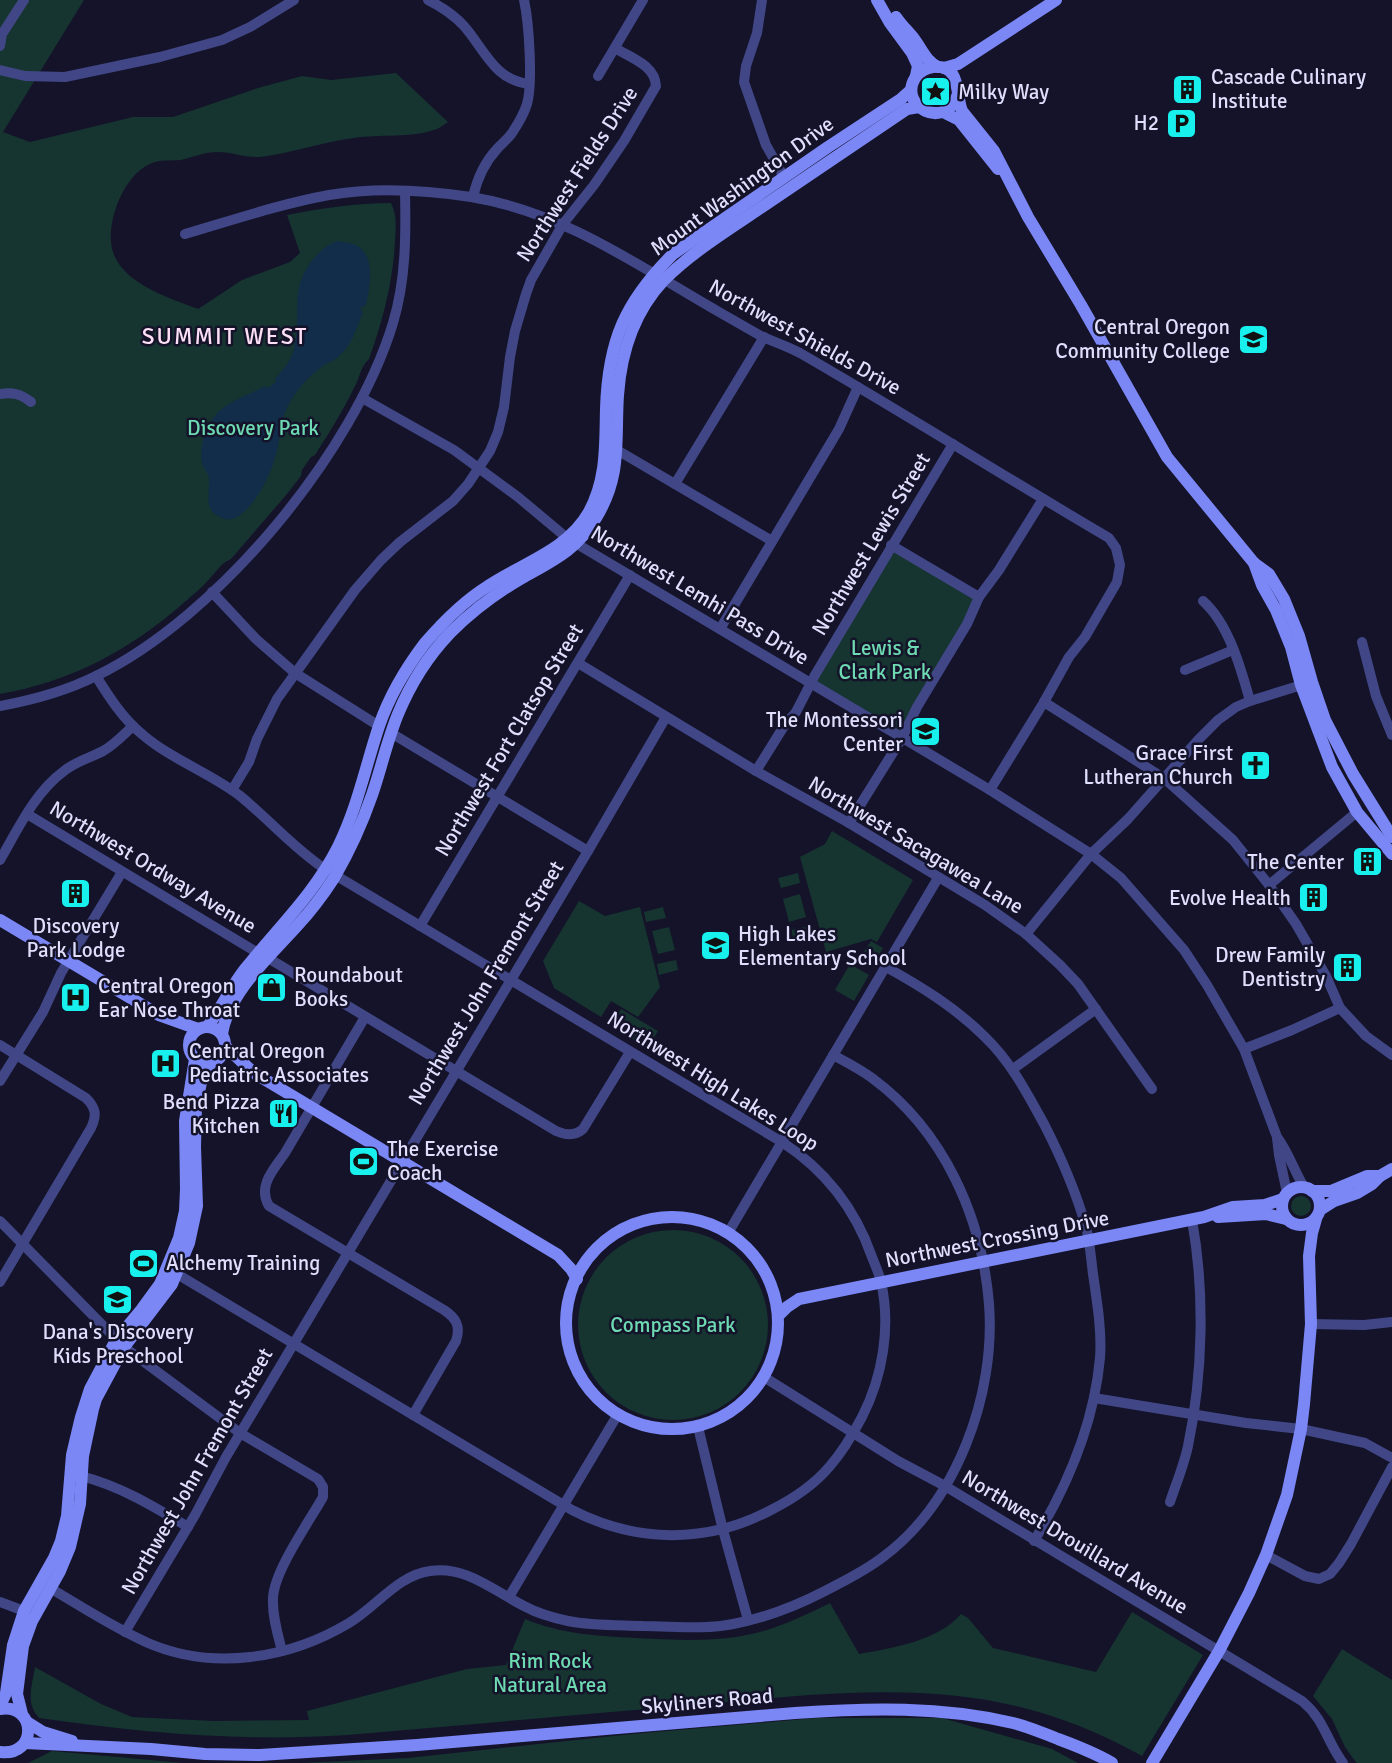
<svg xmlns="http://www.w3.org/2000/svg" width="1392" height="1763" viewBox="0 0 1392 1763" font-family="Signika,sans-serif">
<style>
.green{fill:#163430}
.water{fill:#112d4a}
.lines{fill:none;stroke-linecap:round;stroke-linejoin:round}
.street{stroke:#414786;stroke-width:10}
.secondary{stroke:#7c87f6;stroke-width:12}
.labels{text-anchor:middle;dominant-baseline:central;stroke-width:5;stroke-linejoin:round;paint-order:stroke}
.poi-label{font-size:21px;fill:#dfdffd;stroke:#14132a;text-anchor:start}
.street-label{font-size:21px;fill:#dfdffd;stroke:#14132a}
.park-label{font-size:21px;fill:#6edab2;stroke:#14132a}
.neighbourhood-label{font-size:23px;letter-spacing:2px;fill:#fde0f6;stroke:#14132a}
</style>
<rect width="100%" height="100%" fill="#14132a"/>
<!-- green -->
<g class="green">
<path d="M0,0H84L3,132L30,142L133,117H173L258,88L302,76L331,80L396,73L448,122C443,125 439,129 434,130C412,138 379,134 354,138C323,142 292,153 260,157C246,158 232,152 218,152C205,152 193,157 181,160C171,161 159,159 150,164C125,175 109,215 111,241C113,281 167,297 198,309L242,280L290,262L300,253L287,215C322,208 356,203 391,203C397,215 396,227 395,241C393,282 383,320 369,359C360,367 360,378 354,388C343,411 329,433 315,455L311,457L302,470L301,476L287,494L231,559C221,563 218,570 211,577C202,588 190,597 179,607C126,652 69,682 0,694Z"/>
<path d="M891,545L979,597L902,738L810,682Z"/>
<path d="M832,831L913,880L877,942L871,939L826,952L800,857L825,844Z"/>
<path d="M798,873L800,883L781,888L778,878Z"/>
<path d="M800,894L806,917L789,922L783,899Z"/>
<path d="M579,901L605,916L640,907L660,987L638,1017L611,1001L601,1017L554,988L543,961Z"/>
<path d="M663,907L666,918L646,922L644,912Z"/>
<path d="M810,926L813,936L794,941L791,930Z"/>
<path d="M669,927L675,950L658,954L652,931Z"/>
<path d="M871,941L883,948L876,960L863,953Z"/>
<path d="M676,960L678,970L659,975L657,964Z"/>
<path d="M850,964L869,975L854,1001L835,990Z"/>
<path d="M621,1009L658,1031L647,1048L622,1033L625,1027L614,1021Z"/>
<circle cx="1301" cy="1206" r="10"/>
<circle cx="673" cy="1325" r="95"/>
<path d="M830,1603L859,1654C892,1648 938,1641 961,1614L968,1618L993,1648L1096,1672L1132,1612L1203,1655L1142,1756C1029,1693 934,1687 808,1695L348,1735C241,1742 144,1733 39,1718C25,1703 32,1686 35,1667L101,1704L132,1717L214,1721L309,1720L307,1711L467,1669L506,1665L525,1619C561,1634 597,1636 636,1638C677,1640 720,1643 760,1632C785,1625 808,1614 830,1603Z"/>
<path d="M1342,1649L1392,1680V1763H1357L1355,1761L1345,1747L1332,1719L1313,1696Z"/>
<path d="M816,1718H942L1052,1749L1078,1763H300L408,1758L632,1734Z"/>
<path d="M52,1751L183,1763H28Z"/>
</g>
<!-- water -->
<path class="water" d="M338,241C343,242 351,243 356,245C376,256 370,286 366,305L360,308L363,313C356,328 352,346 338,357C334,361 328,362 324,365C306,378 292,394 284,415C280,426 280,439 277,451C272,472 256,507 235,518C231,520 225,520 220,517C203,509 210,495 209,480C209,473 205,471 203,466C198,451 204,432 212,420C224,401 247,397 265,386L268,388L276,382L275,379C282,371 290,362 293,352C304,315 286,289 316,256C323,249 328,244 338,241Z"/>
<g class="lines">
<!-- street -->
<g class="street">
<path d="M428,0C442,7 454,15 464,26C485,50 494,80 529,84"/>
<path d="M762,0L757,33L746,66L744,82L766,145L784,177"/>
<path d="M0,46L2,34L24,0"/>
<path d="M0,70L25,76L65,77L160,57L222,40L250,27L294,0"/>
<path d="M598,76L643,0"/>
<path d="M473,197C477,179 484,163 497,149C502,143 508,139 512,133C518,124 524,114 527,104C533,83 529,23 524,0"/>
<path d="M185,234C233,220 280,204 329,195C375,187 425,190 471,197C564,212 640,267 719,312C733,320 747,328 761,336C774,342 787,346 800,353C904,413 1005,477 1109,538L1116,548L1120,565L1117,582L1085,637L1069,657L1044,702L990,790"/>
<path d="M0,394C13,392 21,394 31,402"/>
<path d="M362,398L454,450L518,497L567,538L990,790L1091,854L1121,878L1184,950L1207,985L1244,1049L1277,1137C1289,1153 1294,1171 1304,1187"/>
<path d="M617,450L772,541"/>
<path d="M675,484L764,337"/>
<path d="M891,545L979,597"/>
<path d="M212,592L256,639L295,673L379,726"/>
<path d="M1203,601C1229,624 1241,669 1250,701"/>
<path d="M720,629L839,429L858,387"/>
<path d="M1362,642L1376,696L1392,735"/>
<path d="M578,663L756,771L849,823L985,905L1026,934L1060,965L1078,984L1152,1089"/>
<path d="M1185,670L1233,650"/>
<path d="M96,676C109,697 123,719 143,735C171,759 208,772 239,795C269,819 293,848 325,869L782,1142C825,1170 855,1208 872,1257C875,1265 879,1273 881,1282C891,1326 883,1376 862,1417C853,1434 843,1451 830,1466C814,1485 793,1499 771,1510C707,1544 636,1543 572,1510L177,1274"/>
<path d="M1044,702L1165,779L1233,840L1269,885L1296,924L1326,976L1340,1008L1366,1036L1392,1055"/>
<path d="M0,706C33,700 66,691 96,676C218,617 354,452 393,323C406,280 406,235 405,191"/>
<path d="M391,733L588,851"/>
<path d="M756,771L784,726L796,712L815,675L953,444"/>
<path d="M232,790L249,762L257,739L277,699L355,590L381,560L400,542L453,501L468,484L490,451L498,432L504,407L510,357L515,331L526,294L531,280L563,224L594,185L624,141L656,86C655,65 631,58 615,48"/>
<path d="M27,814L258,953"/>
<path d="M849,823L902,738L917,707L967,624L979,597L999,570L1043,499"/>
<path d="M0,860C18,829 35,792 64,771C76,761 90,758 103,751C114,745 123,735 133,726"/>
<path d="M1269,885L1357,812"/>
<path d="M420,926L630,575"/>
<path d="M1026,934L1091,854L1128,819L1198,740L1218,720L1236,707L1250,701L1308,683"/>
<path d="M268,958L556,1131C565,1135 575,1136 583,1129L630,1052"/>
<path d="M886,967C922,987 956,1008 985,1037C1011,1062 1027,1093 1044,1124C1061,1157 1076,1192 1086,1227C1090,1242 1091,1259 1093,1274C1097,1302 1102,1331 1100,1358C1094,1424 1068,1485 1034,1541"/>
<path d="M365,1017L285,1153C274,1169 257,1186 269,1206L444,1310C456,1318 461,1326 456,1341L413,1415"/>
<path d="M0,1045L86,1098C96,1108 97,1115 91,1128L0,1282"/>
<path d="M1244,1049L1292,1030L1340,1008"/>
<path d="M1013,1069L1096,1009"/>
<path d="M0,1081L43,1012L61,973L122,872"/>
<path d="M1277,1138L1279,1155L1287,1193"/>
<path d="M0,1221L124,1347L240,1433L318,1479L323,1487V1497C309,1522 274,1571 273,1598C272,1616 278,1635 282,1651"/>
<path d="M728,1233L938,878"/>
<path d="M1311,1324L1364,1325L1392,1322"/>
<path d="M764,1377L898,1461L945,1486L1302,1701C1325,1720 1326,1740 1343,1763"/>
<path d="M1094,1398L1246,1423L1301,1429L1365,1443L1392,1458"/>
<path d="M698,1427L723,1530L748,1620"/>
<path d="M81,1476C120,1486 153,1506 188,1527"/>
<path d="M1170,1502C1176,1484 1184,1465 1188,1446C1203,1374 1205,1292 1192,1220"/>
<path d="M1266,1555L1305,1576L1319,1579L1330,1574L1339,1563L1351,1544L1392,1467"/>
<path d="M50,1588C82,1607 114,1628 148,1643C213,1671 289,1659 349,1623C376,1607 398,1575 430,1571C466,1565 495,1592 526,1607C539,1614 554,1618 568,1621C593,1626 619,1625 643,1626C673,1626 704,1630 733,1624C765,1618 796,1606 825,1591C844,1581 865,1571 883,1557C957,1502 996,1394 989,1304C982,1217 944,1131 872,1078C860,1069 846,1062 833,1055"/>
<path d="M509,1597L618,1414"/>
<path d="M0,1602L24,1611"/>
<path d="M125,1632L195,1515L226,1457L588,851L666,717"/>
</g>
<!-- secondary -->
<g class="secondary">
<path d="M877,0L890,23L912,53L918,66L916,76"/>
<path d="M896,17C902,26 909,32 915,40C923,51 926,61 938,67"/>
<path d="M944,68L958,64L1056,0"/>
<path d="M958,94C945,132 898,106 915,78C919,72 925,68 933,67C962,64 955,94 962,111L994,151L1028,217L1081,305L1167,457L1254,563L1269,574L1284,599L1299,636L1312,682L1325,720L1353,774L1392,837"/>
<path d="M943,112L959,120L998,169"/>
<path d="M1254,563L1262,585L1276,610L1291,647L1301,685L1332,767L1357,812L1392,854"/>
<path d="M0,920L159,1015L198,1029"/>
<path d="M208,1026C221,1008 231,987 245,969C277,929 315,893 338,847C358,806 365,768 379,726C389,697 406,668 425,643C443,622 464,601 488,586C522,563 567,551 589,512C607,479 605,445 606,409C608,341 625,302 673,254L828,147L901,99L911,90"/>
<circle cx="207" cy="1045" r="18"/>
<path d="M222,1034C228,993 271,955 297,926C311,911 323,895 334,878C349,852 362,824 372,795C381,769 387,741 398,714C410,685 428,656 450,633C471,612 496,593 522,578C552,561 577,550 596,518C622,475 615,442 618,395C621,352 634,312 664,280C691,253 725,232 756,211C806,177 857,143 907,109L919,107"/>
<path d="M226,1047L254,1073L558,1255L571,1269L577,1279"/>
<circle cx="1301" cy="1206" r="19"/>
<path d="M1312,1191H1331L1367,1176H1380"/>
<path d="M1320,1210L1334,1201L1357,1193L1372,1184L1380,1176L1392,1169"/>
<path d="M1218,1217L1266,1214L1286,1219"/>
<circle cx="672" cy="1323" r="106"/>
<path d="M778,1316L787,1307L799,1299L1204,1217L1233,1207L1265,1205L1283,1199"/>
<path d="M0,1706L6,1693L13,1645L24,1611L54,1558L61,1541L67,1516L72,1455L81,1417L90,1389L116,1340L141,1310L160,1284L179,1238L185,1211L186,1189L185,1121L195,1059"/>
<path d="M0,1709C37,1703 38,1757 0,1752"/>
<path d="M22,1714L17,1694L23,1646L32,1621L60,1571L70,1547L80,1504L83,1456L93,1409L96,1399L124,1347L172,1284L189,1243L197,1206L195,1147L196,1106L202,1078L211,1063"/>
<path d="M27,1722L43,1732L72,1741"/>
<path d="M25,1743L151,1749L205,1754L260,1755L417,1745L795,1713C868,1708 941,1706 1013,1723C1028,1727 1043,1733 1058,1739C1077,1746 1095,1753 1112,1763"/>
<path d="M1152,1763L1219,1651L1249,1593L1266,1555L1287,1495L1301,1429L1304,1404L1311,1324L1309,1256L1312,1233L1316,1219"/>
</g>
</g>
<!-- icons -->
<defs>
<symbol id="building-square" viewBox="-11 -11 22 22"><rect x="-9" y="-9" width="18" height="18" rx="4" fill="#17f0ed" stroke="#14132a"/><path d="M-4-6H4V6H1V3H-1V6H-4ZM-2.5-4.3h1.7v1.8h-1.7ZM.8-4.3h1.7v1.8H.8ZM-2.5-1h1.7V.8h-1.7ZM.8-1h1.7V.8H.8Z" fill="#111"/></symbol>
<symbol id="sight-square" viewBox="-11 -11 22 22"><rect x="-9" y="-9" width="18" height="18" rx="4" fill="#17f0ed" stroke="#14132a"/><path d="M0-6L1.8-2.2L6-1.7L2.9 1.2L3.7 5.4L0 3.3L-3.7 5.4L-2.9 1.2L-6-1.7L-1.8-2.2Z" fill="#111"/></symbol>
<symbol id="parking-square" viewBox="-11 -11 22 22"><rect x="-9" y="-9" width="18" height="18" rx="4" fill="#17f0ed" stroke="#14132a"/><path d="M-3.5-5.5H1a3.5 3.5 0 0 1 0 7H-1V5.5H-3.5ZM-1-3.4V-.6H.8a1.4 1.4 0 0 0 0-2.8Z" fill="#111"/></symbol>
<symbol id="university-square" viewBox="-11 -11 22 22"><rect x="-9" y="-9" width="18" height="18" rx="4" fill="#17f0ed" stroke="#14132a"/><path d="M0-5L7-2L0 1L-7-2ZM-4 1L0 2.5L4 1V4Q0 6-4 4Z" fill="#111"/></symbol>
<symbol id="school-square" viewBox="-11 -11 22 22"><rect x="-9" y="-9" width="18" height="18" rx="4" fill="#17f0ed" stroke="#14132a"/><path d="M0-5L7-2L0 1L-7-2ZM-4 1L0 2.5L4 1V4Q0 6-4 4Z" fill="#111"/></symbol>
<symbol id="church-square" viewBox="-11 -11 22 22"><rect x="-9" y="-9" width="18" height="18" rx="4" fill="#17f0ed" stroke="#14132a"/><path d="M-1.2-6h2.4v3.5h3.3v2.4h-3.3V6h-2.4V-.1h-3.3v-2.4h3.3Z" fill="#111"/></symbol>
<symbol id="shop-square" viewBox="-11 -11 22 22"><rect x="-9" y="-9" width="18" height="18" rx="4" fill="#17f0ed" stroke="#14132a"/><path d="M-5-2.5h2.3a2.7 3.5 0 0 1 5.4 0H5L5.5 6h-11ZM-1.5-2.5h3a1.5 2.3 0 0 0-3 0Z" fill="#111"/></symbol>
<symbol id="hospital-square" viewBox="-11 -11 22 22"><rect x="-9" y="-9" width="18" height="18" rx="4" fill="#17f0ed" stroke="#14132a"/><path d="M-5-5h3v3.5h4V-5h3V5h-3V1.5h-4V5h-3Z" fill="#111"/></symbol>
<symbol id="restaurant-square" viewBox="-11 -11 22 22"><rect x="-9" y="-9" width="18" height="18" rx="4" fill="#17f0ed" stroke="#14132a"/><path d="M-5-6h1v4h1v-4h1v4h1v-4h1v5L-1.5 .5V6h-2V.5L-5-1ZM5-6V6H3V1.5H1.5Q1.5-4 5-6Z" fill="#111"/></symbol>
<symbol id="stadium-square" viewBox="-11 -11 22 22"><rect x="-9" y="-9" width="18" height="18" rx="4" fill="#17f0ed" stroke="#14132a"/><path d="M0-5a6.5 5 0 1 0 0 10a6.5 5 0 1 0 0-10ZM-3.5-1.8h7v3.6h-7Z" fill="#111"/></symbol>
</defs>
<g fill-rule="evenodd">
<use href="#building-square" x="1170" y="72" width="35" height="35"/>
<use href="#sight-square" x="918" y="74" width="35" height="35"/>
<use href="#parking-square" x="1164" y="106" width="35" height="35"/>
<use href="#university-square" x="1236" y="322" width="35" height="35"/>
<use href="#school-square" x="908" y="714" width="35" height="35"/>
<use href="#church-square" x="1238" y="748" width="35" height="35"/>
<use href="#building-square" x="1350" y="844" width="35" height="35"/>
<use href="#building-square" x="58" y="876" width="35" height="35"/>
<use href="#building-square" x="1296" y="880" width="35" height="35"/>
<use href="#school-square" x="698" y="928" width="35" height="35"/>
<use href="#building-square" x="1330" y="950" width="35" height="35"/>
<use href="#shop-square" x="254" y="970" width="35" height="35"/>
<use href="#hospital-square" x="58" y="980" width="35" height="35"/>
<use href="#hospital-square" x="148" y="1046" width="35" height="35"/>
<use href="#restaurant-square" x="266" y="1096" width="35" height="35"/>
<use href="#stadium-square" x="346" y="1144" width="35" height="35"/>
<use href="#stadium-square" x="126" y="1246" width="35" height="35"/>
<use href="#school-square" x="100" y="1282" width="35" height="35"/>
</g>
<g class="labels">
<!-- poi labels -->
<g class="poi-label">
<text x="1211" y="77">Cascade Culinary<tspan x="1211" dy="24">Institute</tspan></text>
<text x="958" y="92">Milky Way</text>
<text x="1159" y="123" text-anchor="end">H2</text>
<text x="1230" y="327" text-anchor="end">Central Oregon<tspan x="1230" dy="24">Community College</tspan></text>
<text x="903" y="720" text-anchor="end">The Montessori<tspan x="903" dy="24">Center</tspan></text>
<text x="1233" y="753" text-anchor="end">Grace First<tspan x="1233" dy="24">Lutheran Church</tspan></text>
<text x="1344" y="862" text-anchor="end">The Center</text>
<text x="1291" y="898" text-anchor="end">Evolve Health</text>
<text x="76" y="926" text-anchor="middle">Discovery<tspan x="76" dy="24">Park Lodge</tspan></text>
<text x="738" y="934">High Lakes<tspan x="738" dy="24">Elementary School</tspan></text>
<text x="1325" y="955" text-anchor="end">Drew Family<tspan x="1325" dy="24">Dentistry</tspan></text>
<text x="294" y="975">Roundabout<tspan x="294" dy="24">Books</tspan></text>
<text x="98" y="986">Central Oregon<tspan x="98" dy="24">Ear Nose Throat</tspan></text>
<text x="189" y="1051">Central Oregon<tspan x="189" dy="24">Pediatric Associates</tspan></text>
<text x="260" y="1102" text-anchor="end">Bend Pizza<tspan x="260" dy="24">Kitchen</tspan></text>
<text x="387" y="1149">The Exercise<tspan x="387" dy="24">Coach</tspan></text>
<text x="166" y="1263">Alchemy Training</text>
<text x="118" y="1332" text-anchor="middle">Dana's Discovery<tspan x="118" dy="24">Kids Preschool</tspan></text>
</g>
<!-- street labels -->
<g class="street-label">
<text transform="translate(577 174) rotate(-57)">Northwest Fields Drive</text>
<text transform="translate(742 186) rotate(-36)">Mount Washington Drive</text>
<text transform="translate(805 337) rotate(29)">Northwest Shields Drive</text>
<text transform="translate(871 544) rotate(-59)">Northwest Lewis Street</text>
<text transform="translate(700 595) rotate(31)">Northwest Lemhi Pass Drive</text>
<text transform="translate(509 740) rotate(-59)">Northwest Fort Clatsop Street</text>
<text transform="translate(916 845) rotate(31)">Northwest Sacagawea Lane</text>
<text transform="translate(153 867) rotate(31)">Northwest Ordway Avenue</text>
<text transform="translate(486 983) rotate(-59)">Northwest John Fremont Street</text>
<text transform="translate(713 1081) rotate(32)">Northwest High Lakes Loop</text>
<text transform="translate(997 1239) rotate(-11)">Northwest Crossing Drive</text>
<text transform="translate(197 1471) rotate(-60)">Northwest John Fremont Street</text>
<text transform="translate(1075 1542) rotate(31)">Northwest Drouillard Avenue</text>
<text transform="translate(707 1701) rotate(-5)">Skyliners Road</text>
</g>
<!-- park labels -->
<g class="park-label">
<text x="253" y="428">Discovery Park</text>
<text x="885" y="648">Lewis &amp;<tspan x="885" dy="24">Clark Park</tspan></text>
<text x="673" y="1325">Compass Park</text>
<text x="550" y="1661">Rim Rock<tspan x="550" dy="24">Natural Area</tspan></text>
</g>
<!-- neighbourhood labels -->
<g class="neighbourhood-label">
<text x="225" y="336">SUMMIT WEST</text>
</g>
</g>
</svg>
